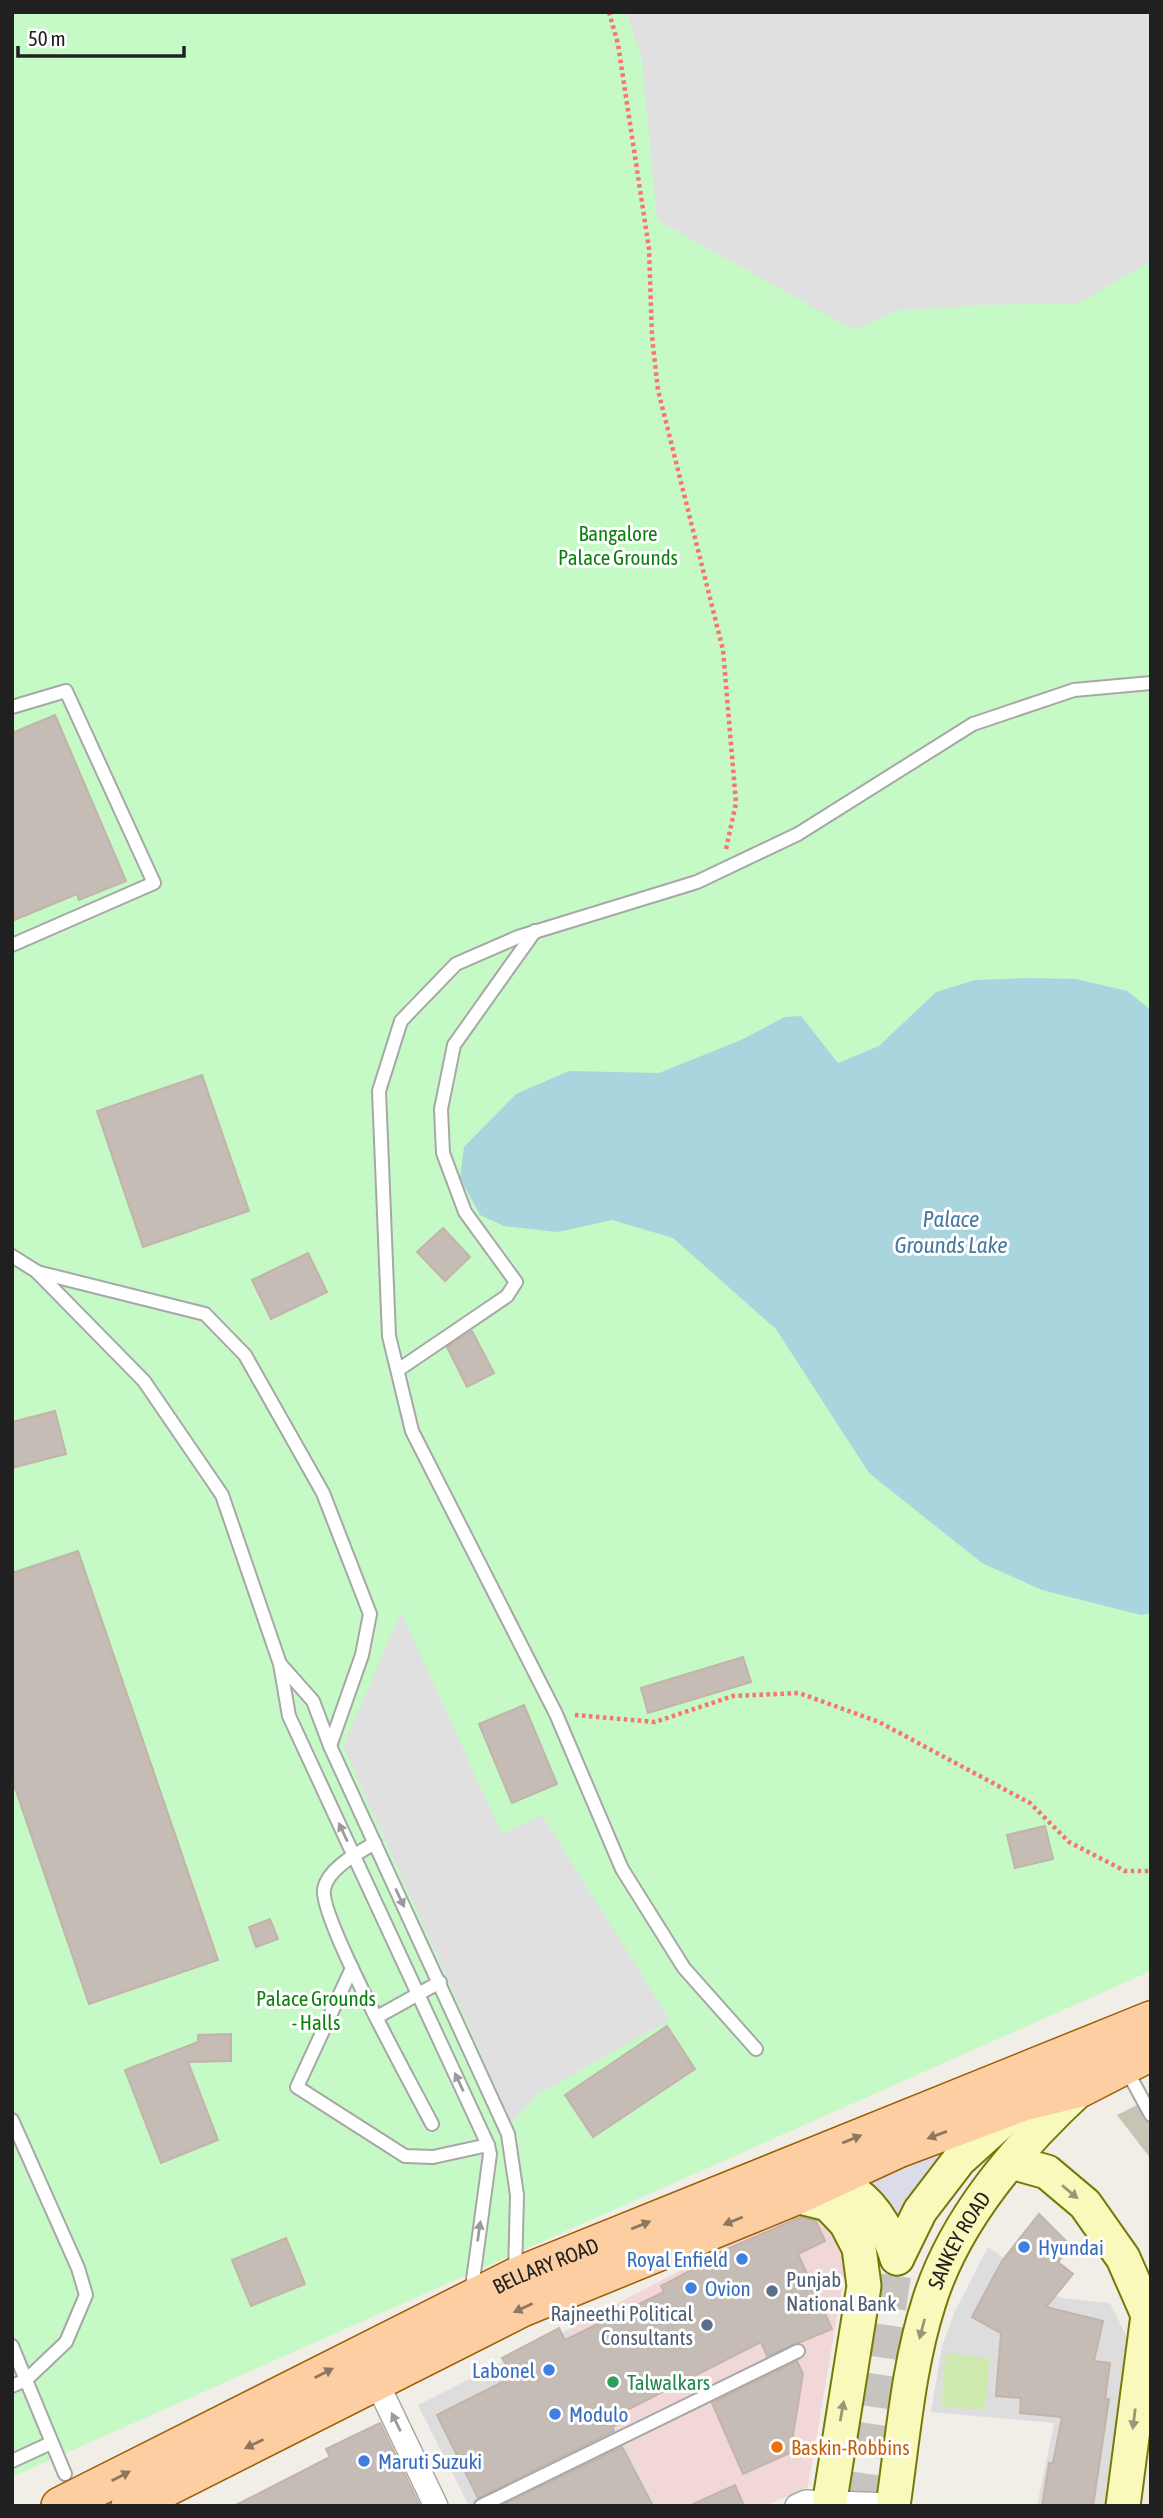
<svg xmlns="http://www.w3.org/2000/svg" width="1163" height="2518" viewBox="0 0 1163 2518" font-family="'Asap Condensed',sans-serif">
<style>
.residential{fill:#dedddd}
.commercial{fill:#f1d7d7}
.construction{fill:#c6c4b2}
.grass{fill:#cfeaae}
.park{fill:#c5fac6}
.parking{fill:#e0e0e0}
.plaza{fill:#dbdce7}
.water{fill:#a8d5de}
.building{fill:#c6bcb6;stroke:#c3b3a9;stroke-width:2}
.lines{fill:none;stroke-linecap:round;stroke-linejoin:round}
.secondary-tunnel{stroke:#c7c4bf;stroke-width:33;stroke-dasharray:33 17;stroke-linecap:butt}
.lane-casing{stroke:#a7a7a7;stroke-width:16}
.street-casing{stroke:#a7a7a7;stroke-width:26}
.secondary-casing{stroke:#757a05;stroke-width:37}
.primary-casing{stroke:#9c5e01;stroke-width:40}
.path{stroke:#f9746f;stroke-width:4.5;stroke-dasharray:3.5 3.5;stroke-linecap:butt}
.lane{stroke:#fff;stroke-width:12}
.street{stroke:#fff;stroke-width:23}
.secondary{stroke:#faf9bc;stroke-width:33}
.primary{stroke:#fccea1;stroke-width:37}
.oneway{fill:#9b9b9b}
.oneway2{fill:#8e7760}
.oneway3{fill:#989776}
.shop-dot{fill:#3f7fe0;stroke:#fff;stroke-width:2.5}
.service-dot{fill:#5c6f8a;stroke:#fff;stroke-width:2.5}
.leisure-dot{fill:#2e9e5b;stroke:#fff;stroke-width:2.5}
.food-dot{fill:#e8710a;stroke:#fff;stroke-width:2.5}
.labels{text-anchor:middle;dominant-baseline:central;stroke-width:6;stroke-linejoin:round;paint-order:stroke}
.park-label{font-size:21px;fill:#0c810e;stroke:#fff}
.street-label{font-size:21px;fill:#202020;stroke:#fff}
.shop-label{font-size:21px;fill:#366cbe;stroke:#fff;text-anchor:start}
.service-label{font-size:21px;fill:#4e5e75;stroke:#fff;text-anchor:start}
.leisure-label{font-size:21px;fill:#27864d;stroke:#fff;text-anchor:start}
.food-label{font-size:21px;fill:#c56008;stroke:#fff;text-anchor:start}
.water-label{font-size:23px;font-style:italic;fill:#4679a1;stroke:#fff}
</style>
<rect width="100%" height="100%" fill="#f1ede7"/>
<!-- residential -->
<g class="residential">
<path d="M988,2247L1060,2298L1110,2303L1129,2341L1106,2506H1037L1054,2423L931,2412L942,2346L955,2311Z"/>
<path d="M569,2329L656,2506H469L418,2405Z"/>
</g>
<!-- commercial -->
<path class="commercial" d="M818,2205L847,2258L808,2487L765,2506H656L569,2329L774,2221Z"/>
<!-- construction -->
<path class="construction" d="M1151,2098V2159L1117,2115Z"/>
<!-- grass -->
<path class="grass" d="M946,2353L990,2358L985,2410L941,2406Z"/>
<!-- park -->
<path class="park" d="M12,12H1151V1971L12,2477Z"/>
<!-- parking -->
<g class="parking">
<path d="M627,12H1151V261L1079,303L982,305L896,311L854,330L657,220L642,61Z"/>
<path d="M401,1612L502,1834L542,1815L670,2020L537,2095L512,2123L343,1746Z"/>
</g>
<!-- plaza -->
<path class="plaza" d="M954,2145L896,2223L862,2183Z"/>
<!-- water -->
<path class="water" d="M1030,978L1076,979L1127,991L1151,1010V1613L1141,1615L1042,1590L982,1563L869,1473L776,1329L673,1238L612,1220L558,1232L504,1226L480,1215L460,1178L464,1147L516,1094L569,1071L659,1073L741,1040L785,1017L801,1016L838,1063L879,1046L936,992L975,980Z"/>
<!-- building -->
<g class="building">
<path d="M55,715L126,881L79,900L77,894L12,921V733Z"/>
<path d="M202,1075L249,1211L143,1247L97,1111Z"/>
<path d="M443,1228L470,1257L445,1281L417,1252Z"/>
<path d="M308,1253L327,1292L271,1319L252,1280Z"/>
<path d="M472,1331L494,1373L467,1387L447,1347Z"/>
<path d="M55,1411L66,1454L12,1468V1422Z"/>
<path d="M78,1551L218,1960L89,2004L12,1779V1573Z"/>
<path d="M743,1657L751,1682L648,1713L641,1688Z"/>
<path d="M524,1705L557,1784L512,1803L479,1724Z"/>
<path d="M1045,1826L1053,1859L1015,1868L1007,1835Z"/>
<path d="M270,1919L278,1939L256,1947L249,1927Z"/>
<path d="M667,2026L695,2069L593,2137L565,2095Z"/>
<path d="M231,2034V2061L188,2062L218,2140L161,2163L125,2070L198,2042V2035Z"/>
<path d="M1039,2214L1071,2246L1058,2262L1073,2274L1046,2307L1103,2321L1094,2361L1110,2363L1105,2399H1109L1093,2506H1042L1049,2463H1053L1062,2417L1020,2413L1021,2398L996,2396L1001,2333L972,2317L1002,2261Z"/>
<path d="M801,2217L816,2221L825,2241L798,2254L832,2329L767,2356L761,2342L625,2411L628,2419L612,2427L614,2431L478,2498L437,2415L512,2377L502,2358L559,2328L565,2340L664,2292L661,2286L715,2258L713,2255Z"/>
<path d="M286,2238L305,2284L251,2306L232,2260Z"/>
<path d="M797,2361L803,2374L790,2453L743,2474L712,2403Z"/>
<path d="M380,2423L420,2506H234L330,2457L326,2449Z"/>
<path d="M622,2447L653,2506H501Z"/>
<path d="M735,2485L744,2506H689Z"/>
</g>
<g class="lines">
<!-- secondary-tunnel -->
<path class="secondary-tunnel" d="M860,2506L897,2258"/>
<defs>
<g id="lane">
<path d="M12,707L66,691L154,883L12,945"/>
<path d="M12,1256L36,1271L144,1381L222,1495L280,1664L289,1716L488,2145L490,2154L471,2295"/>
<path d="M37,1272L205,1314L245,1355L323,1493L370,1614L362,1655L330,1746"/>
<path d="M398,1370L507,1296L516,1282L465,1212L443,1153L441,1109L454,1045L535,931"/>
<path d="M281,1665L313,1701L330,1746L508,2134L517,2195L515,2274"/>
<path d="M375,1843C358,1853 328,1868 324,1889C319,1918 413,2087 432,2124"/>
<path d="M352,1968L297,2087L405,2156L433,2157L488,2145"/>
<path d="M377,2017L440,1982"/>
<path d="M756,2049L684,1968L622,1869L556,1714L412,1431L389,1336L379,1091L401,1021L456,964L518,937L697,882L798,834L973,724L1074,690L1151,683"/>
<path d="M1126,2069L1151,2115"/>
<path d="M12,2120L78,2268L86,2295L66,2342L26,2380L65,2474"/>
<path d="M12,2346L26,2380L12,2386"/>
<path d="M12,2461L51,2443"/>
<path d="M481,2506L798,2351"/>
</g>
<g id="street">
<path d="M377,2383L436,2506"/>
<path d="M797,2506L806,2502L893,2505"/>
</g>
<g id="secondary">
<path d="M1011,2162L1047,2172L1085,2204L1123,2258L1148,2315L1123,2506"/>
<path d="M824,2183C834,2186 848,2188 856,2194C876,2208 890,2235 897,2258"/>
<path d="M796,2196L828,2204L846,2223L859,2248L864,2286L829,2506"/>
<path d="M897,2258L920,2211L959,2160L1019,2106"/>
<path id="s1" d="M893,2506C903,2438 908,2367 929,2302C955,2218 1018,2146 1081,2088"/>
</g>
<g id="primary">
<path id="s2" d="M60,2506L515,2277L1151,2020"/>
<path d="M130,2506L522,2308L796,2196L898,2149L1023,2102L1081,2088L1151,2052"/>
</g>
</defs>
<!-- lane casing -->
<use href="#lane" class="lane-casing"/>
<!-- street casing -->
<use href="#street" class="street-casing"/>
<!-- secondary casing -->
<use href="#secondary" class="secondary-casing"/>
<!-- primary casing -->
<use href="#primary" class="primary-casing"/>
<!-- path -->
<g class="path">
<path d="M609,12L618,44L649,249L652,337L658,390L723,650L736,803L726,849"/>
<path d="M575,1715L655,1722L733,1696L799,1693L879,1722L1030,1803L1069,1842L1125,1871H1151"/>
</g>
<!-- lane -->
<use href="#lane" class="lane"/>
<!-- street -->
<use href="#street" class="street"/>
<!-- secondary -->
<use href="#secondary" class="secondary"/>
<!-- primary -->
<use href="#primary" class="primary"/>
</g>
<!-- one-way arrows -->
<defs><path id="oneway-solid" d="M-6-.8H1V-3.2L6.5 0L1 3.2V.8H-6Z" transform="scale(1.75)"/></defs>
<g class="oneway">
<use href="#oneway-solid" transform="translate(343 1832) rotate(-115)"/>
<use href="#oneway-solid" transform="translate(400 1898) rotate(65)"/>
<use href="#oneway-solid" transform="translate(459 2082) rotate(-115)"/>
<use href="#oneway-solid" transform="translate(479 2231) rotate(-82)"/>
<use href="#oneway-solid" transform="translate(396 2422) rotate(-116)"/>
</g>
<g class="oneway2">
<use href="#oneway-solid" transform="translate(937 2135) rotate(160)"/>
<use href="#oneway-solid" transform="translate(852 2139) rotate(-22)"/>
<use href="#oneway-solid" transform="translate(733 2221) rotate(158)"/>
<use href="#oneway-solid" transform="translate(641 2225) rotate(-22)"/>
<use href="#oneway-solid" transform="translate(523 2308) rotate(155)"/>
<use href="#oneway-solid" transform="translate(324 2373) rotate(-27)"/>
<use href="#oneway-solid" transform="translate(254 2444) rotate(154)"/>
<use href="#oneway-solid" transform="translate(121 2476) rotate(-27)"/>
</g>
<g class="oneway3">
<use href="#oneway-solid" transform="translate(1070 2192) rotate(40)"/>
<use href="#oneway-solid" transform="translate(922 2329) rotate(105)"/>
<use href="#oneway-solid" transform="translate(842 2411) rotate(-80)"/>
<use href="#oneway-solid" transform="translate(1134 2419) rotate(97)"/>
</g>
<!-- markers -->
<g class="shop-dot">
<circle cx="1024" cy="2247" r="7"/>
<circle cx="742" cy="2259" r="7"/>
<circle cx="691" cy="2288" r="7"/>
<circle cx="549" cy="2370" r="7"/>
<circle cx="555" cy="2414" r="7"/>
<circle cx="364" cy="2461" r="7"/>
</g>
<g class="service-dot">
<circle cx="772" cy="2291" r="7"/>
<circle cx="707" cy="2325" r="7"/>
</g>
<circle class="leisure-dot" cx="613" cy="2382" r="7"/>
<circle class="food-dot" cx="777" cy="2447" r="7"/>
<g class="labels">
<!-- park labels -->
<g class="park-label">
<text x="618" y="533">Bangalore<tspan x="618" dy="24">Palace Grounds</tspan></text>
<text x="316" y="1998">Palace Grounds<tspan x="316" dy="24">- Halls</tspan></text>
</g>
<!-- street labels -->
<g class="street-label">
<text stroke="none"><textPath href="#s1" startOffset="276">SANKEY ROAD</textPath></text>
<text stroke="none"><textPath href="#s2" startOffset="542">BELLARY ROAD</textPath></text>
</g>
<!-- shop labels -->
<g class="shop-label">
<text x="1038" y="2247">Hyundai</text>
<text x="728" y="2259" text-anchor="end">Royal Enfield</text>
<text x="705" y="2288">Ovion</text>
<text x="535" y="2370" text-anchor="end">Labonel</text>
<text x="569" y="2414">Modulo</text>
<text x="378" y="2461">Maruti Suzuki</text>
</g>
<!-- service labels -->
<g class="service-label">
<text x="786" y="2279">Punjab<tspan x="786" dy="24">National Bank</tspan></text>
<text x="693" y="2313" text-anchor="end">Rajneethi Political<tspan x="693" dy="24">Consultants</tspan></text>
</g>
<!-- leisure labels -->
<g class="leisure-label">
<text x="627" y="2382">Talwalkars</text>
</g>
<!-- food labels -->
<g class="food-label">
<text x="791" y="2447">Baskin-Robbins</text>
</g>
<!-- water labels -->
<g class="water-label">
<text x="951" y="1219">Palace<tspan x="951" dy="26">Grounds Lake</tspan></text>
</g>
</g>
<!-- border -->
<rect width="1163" height="2518" fill="none" stroke="#202020" stroke-width="28"/>
<!-- scale -->
<path d="M18 46v10h166v-10" fill="none" stroke="#202020" stroke-width="3.5"/>
<text x="28" y="46" font-size="21" fill="#202020" stroke="#ffffff" stroke-width="5" paint-order="stroke">50 m</text>
</svg>
